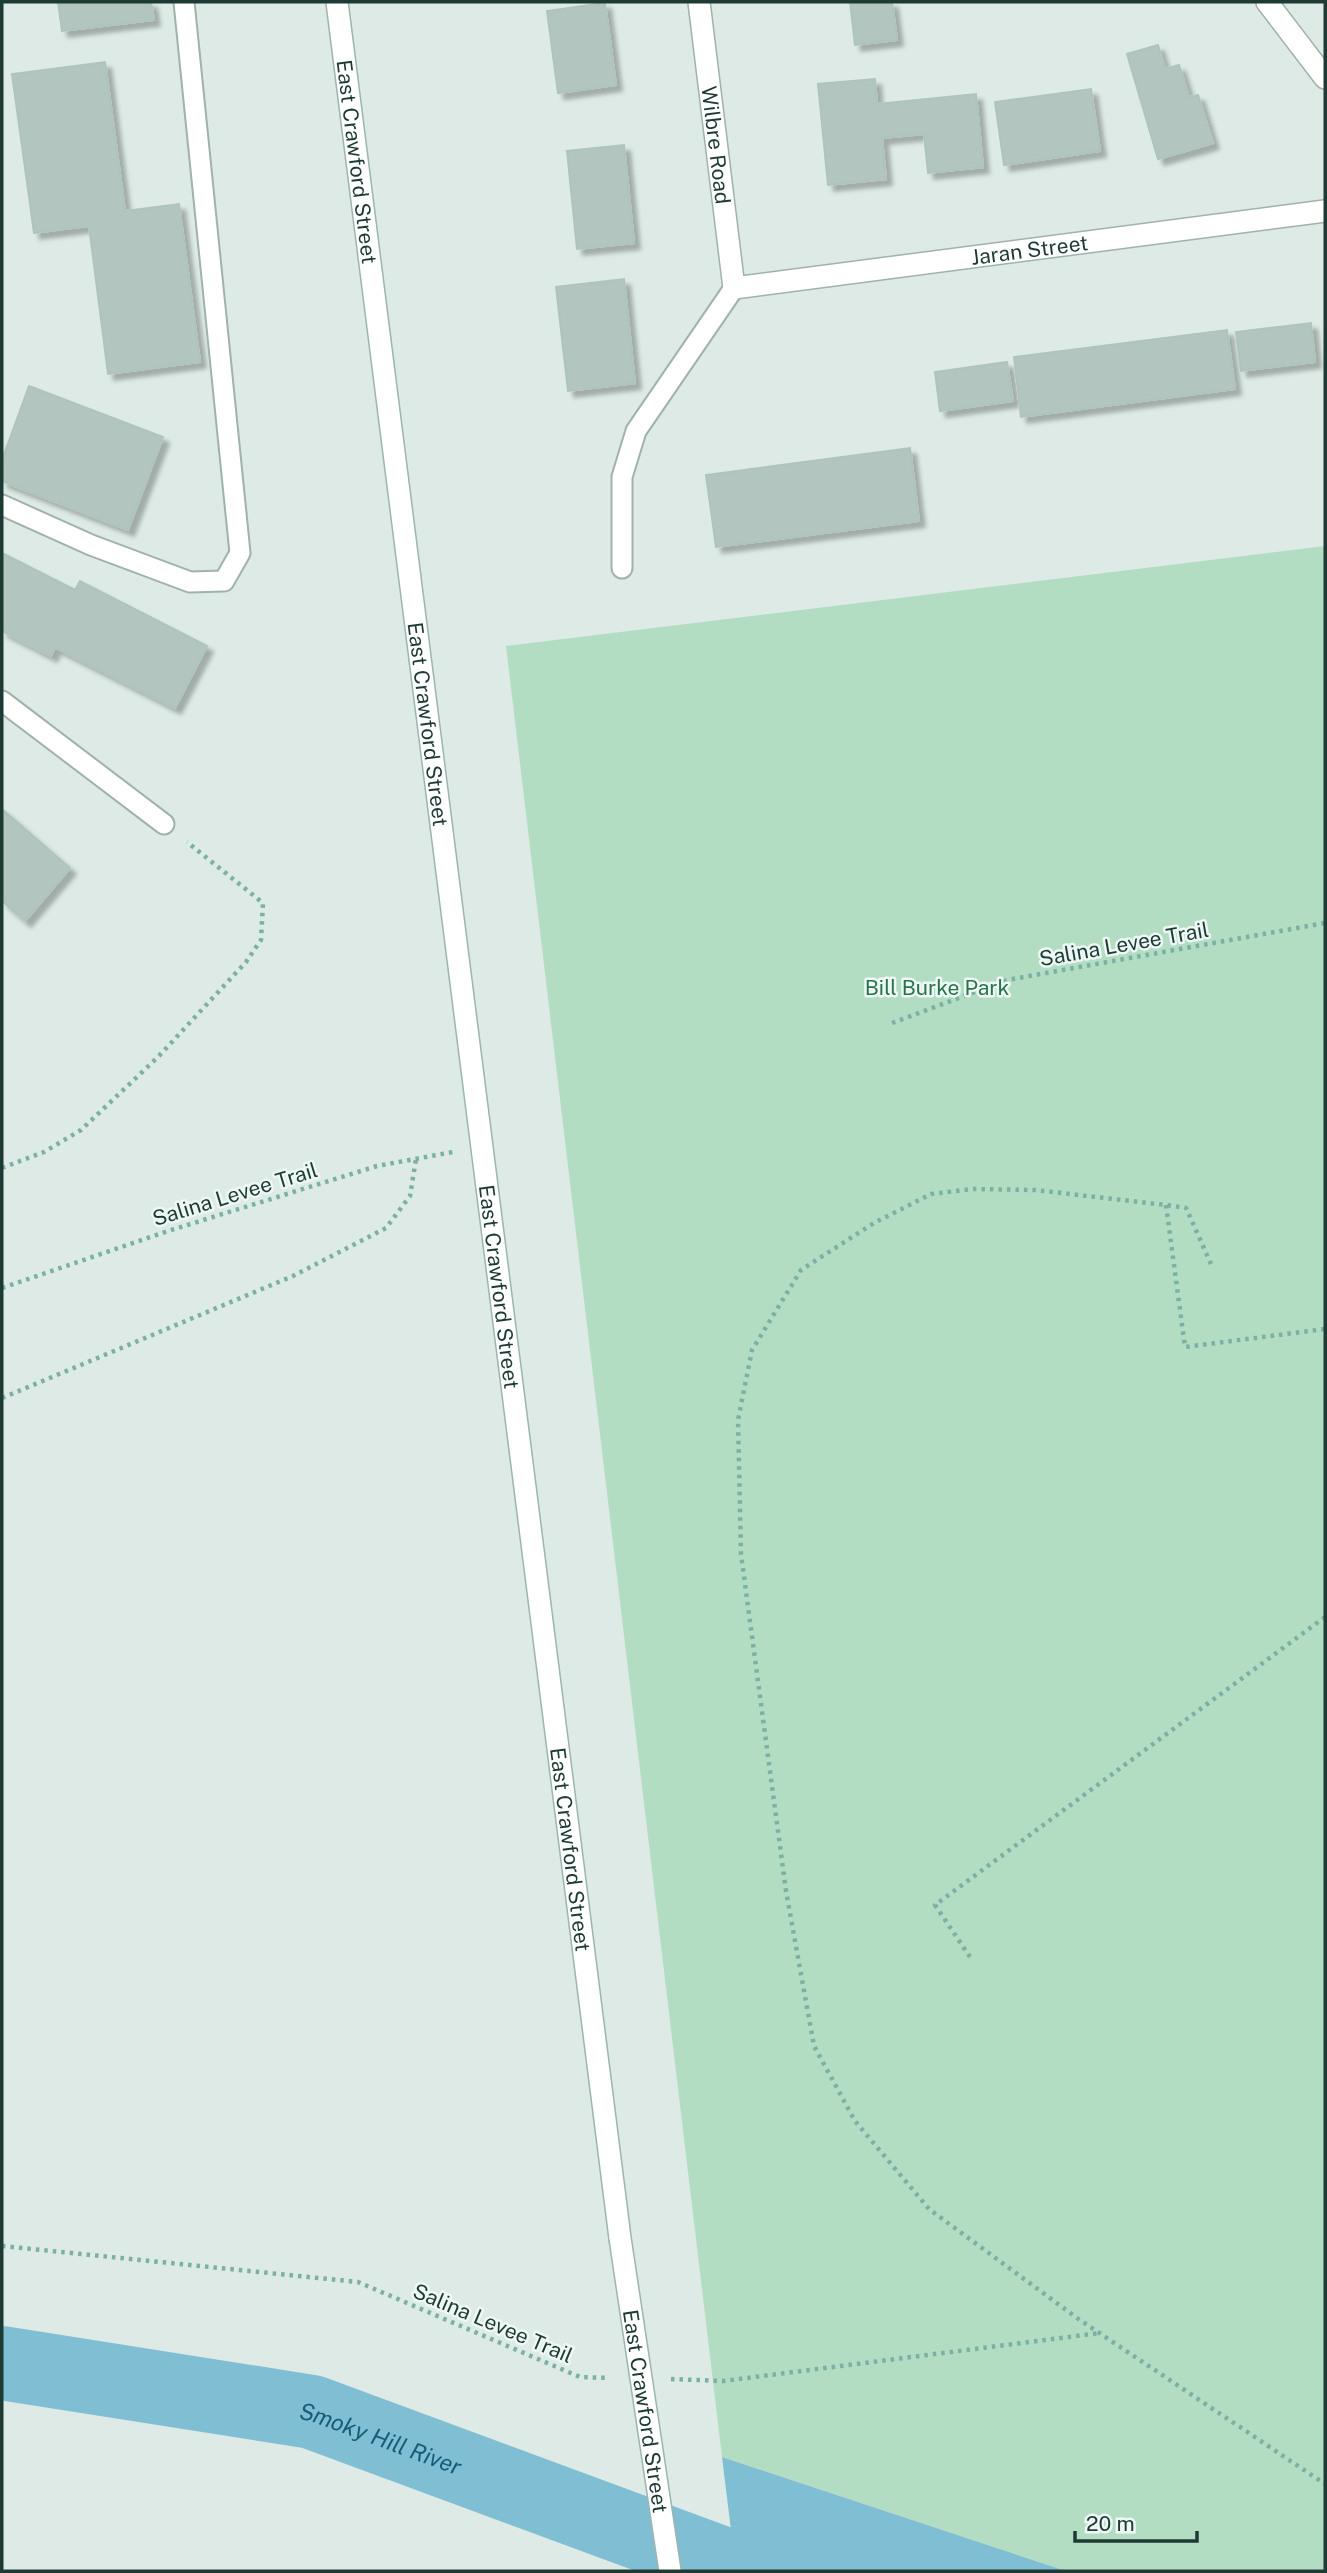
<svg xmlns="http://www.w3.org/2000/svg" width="1327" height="2573" viewBox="0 0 1327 2573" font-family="'Public Sans',sans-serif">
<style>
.green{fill:#b3ddc3}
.water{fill:#80bed4}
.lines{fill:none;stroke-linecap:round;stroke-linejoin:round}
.river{stroke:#80bed4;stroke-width:74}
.building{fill:#b2c5bf;stroke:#afc4bd;stroke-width:2;filter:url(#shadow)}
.lane-casing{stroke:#a0b2ad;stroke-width:23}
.street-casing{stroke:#a0b2ad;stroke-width:24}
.secondary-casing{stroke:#9bb6af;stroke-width:24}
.path{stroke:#7bb0a5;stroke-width:4.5;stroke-dasharray:3.5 5;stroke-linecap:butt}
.lane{stroke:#fff;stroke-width:19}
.street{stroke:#fff;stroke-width:21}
.secondary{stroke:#fff;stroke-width:21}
.secondary-bridge-casing{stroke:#9bb6af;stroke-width:24;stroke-linecap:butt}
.secondary-bridge{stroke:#fff;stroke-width:21}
.labels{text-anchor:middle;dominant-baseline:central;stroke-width:5;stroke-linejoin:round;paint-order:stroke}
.street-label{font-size:21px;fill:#1e3a35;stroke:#edf7f3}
.park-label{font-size:21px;fill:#26734c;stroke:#edf7f3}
.water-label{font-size:23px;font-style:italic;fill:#155d78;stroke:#edf7f3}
</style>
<defs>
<filter id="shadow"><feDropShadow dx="6" dy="6" stdDeviation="2" flood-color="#0004"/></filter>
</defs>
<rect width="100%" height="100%" fill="#ddeae5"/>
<!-- green -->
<path class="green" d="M1325,546V2571H1066L722,2457L506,646Z"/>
<!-- water -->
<path class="water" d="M722,2457L1066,2571H736Z"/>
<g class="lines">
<!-- river -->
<path class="river" id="s1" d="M2,2363L312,2412L742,2571"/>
</g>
<!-- building -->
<g class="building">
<path d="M58,2H151L154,20L62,31Z"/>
<path d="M850,2H892L897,40L855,45Z"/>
<path d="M605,3L616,85L558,93L547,11Z"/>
<path d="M1158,45L1165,69L1179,65L1189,97L1198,95L1213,143L1158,159L1127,54Z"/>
<path d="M105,62L125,211L179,204L200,362L108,374L89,226L34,233L12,74Z"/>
<path d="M875,79L877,104L976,94L983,167L928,173L924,134L882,138L886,179L828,185L818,84Z"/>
<path d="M1091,89L1100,151L1004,165L995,102Z"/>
<path d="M624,145L634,243L577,249L567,151Z"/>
<path d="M624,279L635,383L568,391L556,287Z"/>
<path d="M1311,323L1315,362L1241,371L1236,332Z"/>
<path d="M1227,330L1235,389L1021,417L1014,357Z"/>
<path d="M1007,362L1013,401L940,411L935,372Z"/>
<path d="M29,386L163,437L128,530L2,481V460Z"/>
<path d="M910,448L919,521L716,547L706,475Z"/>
<path d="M2,553L75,590L80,581L207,646L175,708L55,647L51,656L2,631Z"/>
<path d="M2,809L70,868L25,921L2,901Z"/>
</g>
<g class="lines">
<defs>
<g id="lane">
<path d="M2,505L91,545L190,582L224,581L240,553L184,2"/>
<path d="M622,568V477L636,431L734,288"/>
<path d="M2,701L164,824"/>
</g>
<g id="street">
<path id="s2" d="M699,2L734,288L1325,211"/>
<path d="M1267,2L1325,78"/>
</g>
<g id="secondary">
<path id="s3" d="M337,2L620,2238"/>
</g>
</defs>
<!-- lane casing -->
<use href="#lane" class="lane-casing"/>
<!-- street casing -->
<use href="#street" class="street-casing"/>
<!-- secondary casing -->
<use href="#secondary" class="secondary-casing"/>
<!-- path -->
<g class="path">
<path d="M892,1023L1007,980L1325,923"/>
<path d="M2,1168L44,1152L81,1130L158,1057L246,962L261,940L263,903L187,842"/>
<path d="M1166,1205L1185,1347L1325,1329"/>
<path d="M1211,1264L1186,1208L1166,1205L1035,1190L973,1189L931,1194L874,1223L801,1270L752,1350L738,1420L741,1554L786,1891L814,2046L855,2121L929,2209L1077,2318L1325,2484"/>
<path d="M2,1288L168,1231L377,1166L453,1152"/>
<path d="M2,1398L293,1276L386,1228L410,1196L416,1159"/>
<path d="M970,1957L935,1905L1325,1617"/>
<path d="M2,2246L358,2282L580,2377L609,2378"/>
<path d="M671,2379L723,2381L1100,2333"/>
</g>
<!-- lane -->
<use href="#lane" class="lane"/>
<!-- street -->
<use href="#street" class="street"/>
<!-- secondary -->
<use href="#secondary" class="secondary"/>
<defs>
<g id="secondary-bridge">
<path id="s4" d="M620,2238L670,2571"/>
</g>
</defs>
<!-- secondary-bridge casing -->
<use href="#secondary-bridge" class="secondary-bridge-casing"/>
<!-- secondary-bridge -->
<use href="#secondary-bridge" class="secondary-bridge"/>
</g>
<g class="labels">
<!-- street labels -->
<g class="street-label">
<text stroke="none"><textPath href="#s2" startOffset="144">Wilbre Road</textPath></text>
<text stroke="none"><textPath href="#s3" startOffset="161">East Crawford Street</textPath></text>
<text stroke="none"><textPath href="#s2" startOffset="586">Jaran Street</textPath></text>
<text stroke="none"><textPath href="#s3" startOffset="728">East Crawford Street</textPath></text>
<text transform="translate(1124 944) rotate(-10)">Salina Levee Trail</text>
<text transform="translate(235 1194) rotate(-17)">Salina Levee Trail</text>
<text stroke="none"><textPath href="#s3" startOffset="1295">East Crawford Street</textPath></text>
<text stroke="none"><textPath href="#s3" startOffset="1862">East Crawford Street</textPath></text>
<text transform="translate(493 2323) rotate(23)">Salina Levee Trail</text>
<text stroke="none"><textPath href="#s4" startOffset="175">East Crawford Street</textPath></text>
</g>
<!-- park labels -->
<g class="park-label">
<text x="937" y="987">Bill Burke Park</text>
</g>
<!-- water labels -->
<g class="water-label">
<text stroke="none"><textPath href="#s1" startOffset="387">Smoky Hill River</textPath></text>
</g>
</g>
<!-- border -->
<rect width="1327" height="2573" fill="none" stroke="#1e3a35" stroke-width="7"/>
<!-- scale -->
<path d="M1075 2531v10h122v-10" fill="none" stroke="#1e3a35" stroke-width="3.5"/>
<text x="1086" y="2531" font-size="21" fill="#1e3a35" stroke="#edf7f3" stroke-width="5" paint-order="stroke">20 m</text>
</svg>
